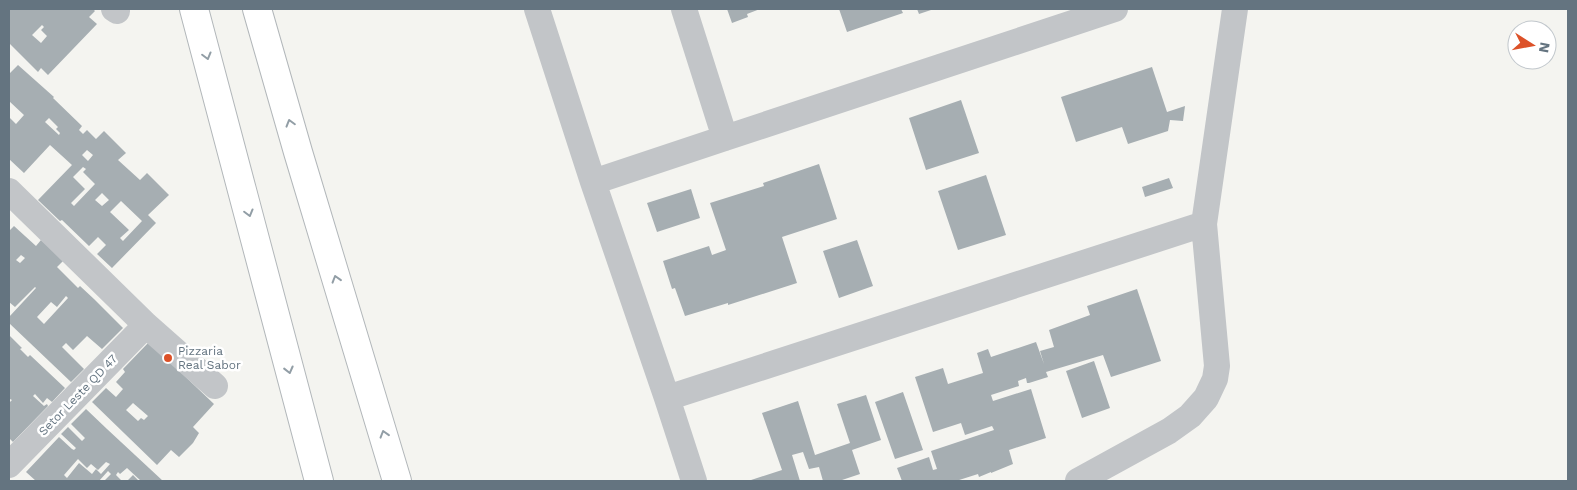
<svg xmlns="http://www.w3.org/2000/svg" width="1577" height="490" font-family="'Work Sans',sans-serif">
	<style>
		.building { fill: #a6aeb2; fill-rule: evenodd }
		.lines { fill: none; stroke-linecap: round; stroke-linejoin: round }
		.major-casing { stroke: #b2b7ba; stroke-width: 30 }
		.minor { stroke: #c2c5c8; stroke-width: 26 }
		.major { stroke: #fff; stroke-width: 28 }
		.oneway { stroke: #929ea6 }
		.poi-dot { fill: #dc5128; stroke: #fff; stroke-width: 2 }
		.labels { text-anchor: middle; stroke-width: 5; stroke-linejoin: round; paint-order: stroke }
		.poi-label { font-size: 12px; fill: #647480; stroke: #fff; text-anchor: start }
		.street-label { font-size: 12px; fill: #647480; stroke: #fff }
	</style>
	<rect width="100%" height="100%" fill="#f4f4f0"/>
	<!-- building -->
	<path class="building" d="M9,9H93L95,11L89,17L97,24L48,75L41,68L38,72L9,43ZM42,25L44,27L41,30L47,36L41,43L32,35Z
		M727,9H760L747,14L748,17L732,23Z
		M839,9H901L903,13L847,32Z
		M917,9H934L919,14Z
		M18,65L54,97L53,98L82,126L79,130L83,134L87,130L96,139L104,131L126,153L118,160L140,180L147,173L169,195L148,215L156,223L112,268L97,254L106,245L98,237L89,246L62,220L60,221L38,200L72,165L50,145L24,173L9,159V117L16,124L24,115L9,101V74ZM49,118L58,127L56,129L60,133L59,135L45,122ZM87,150L93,155L88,161L82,155ZM83,167L86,169L83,172L95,184L74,206L71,203L85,189L73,177ZM102,193L109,200L102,206L95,200ZM121,201L142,221L123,241L120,238L129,230L110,212Z
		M1152,67L1167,112L1185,106L1183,121L1170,120L1168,131L1128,144L1122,127L1076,142L1061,97Z
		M961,100L979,153L926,170L909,118Z
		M819,164L837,219L782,237L797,283L728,305V303L685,316L675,288L672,289L663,261L709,246L712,255L726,250L710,203L764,186L763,183Z
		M986,175L1006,235L958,250L938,191Z
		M1169,178L1173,188L1145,197L1142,187Z
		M691,189L700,218L657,232L647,203Z
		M14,226L36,246L41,240L64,260L57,267L78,288L80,286L94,299L123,328L102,349L87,336L73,350L66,343L62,347L84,369L71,382L9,323V317L36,288L35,287L15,307L9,302V231ZM21,255L25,258L20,263L16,260ZM66,296L68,298L44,324L37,317L51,302L57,307Z
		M857,240L873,286L839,298L823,251Z
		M1137,289L1161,361L1111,377L1103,355L1046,372L1048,377L1029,383H1027L1026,378L1018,381L1019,386L991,395L993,401L1031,389L1046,438L1009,450L1013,464L991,473V472L979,477L978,474L956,481H902L897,468L929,457L933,470L937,469L931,451L994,430L992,426L965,435L961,423L933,432L915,377L943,368L948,384L983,373L977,353L988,349L991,357L1036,342L1044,364L1040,351L1054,347L1049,330L1090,315L1087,306Z
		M9,335L22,348L20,349L28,357L30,355L65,388L52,402L47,398L43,403L35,394L33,396L44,406L47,404L48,406L13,442L9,438V401L10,402L12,400L10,399L9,400Z
		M149,342L214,404L193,427L199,433L193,443L179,457L171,450L157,465L92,402L106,388L116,397L123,389L116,382L125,372L123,369ZM133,403L148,416L144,420L141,418L138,421L126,410Z
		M1094,361L1110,408L1082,418L1066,371Z
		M903,392L923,450L895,459L875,402Z
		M866,395L881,440L852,450L860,474L839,481H823L819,467L809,469L803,452L792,455L800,481H748L782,470L762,413L798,401L815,455L850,443L837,404Z
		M86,409L107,429L163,481H141L127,468L120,474L118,472L116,475L122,481H104L111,474L108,471L99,481H36L26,472L59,437L72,449L74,450L76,448L61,434L68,427L82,441L85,438L71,424ZM78,459L87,468L91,464L98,470L106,462L110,464L101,474L96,469L92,474L79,463L67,478L64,475Z
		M133,475L139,481H127Z"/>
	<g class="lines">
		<!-- major casing -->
		<g class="major-casing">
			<path id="major" d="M194,9L319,481
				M257,9L298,152L397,481"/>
		</g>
		<!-- minor -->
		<path class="minor" d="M114,9L117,11
			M537,9L593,182L667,398L694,481
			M684,9L725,138L1115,9
			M593,182L725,138
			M9,191L146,325L215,386
			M667,398L1204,224
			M9,465L146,325
			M1078,481L1169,431L1190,416L1206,398L1215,379L1217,366L1204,224L1235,9"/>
		<!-- major -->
		<use href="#major" class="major"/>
	</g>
	<!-- one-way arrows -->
	<defs><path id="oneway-chevron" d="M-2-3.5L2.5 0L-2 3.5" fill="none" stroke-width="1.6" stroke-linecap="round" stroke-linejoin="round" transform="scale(1.25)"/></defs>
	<g class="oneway">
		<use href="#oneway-chevron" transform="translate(207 56) rotate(75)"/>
		<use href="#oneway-chevron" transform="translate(290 123) rotate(-106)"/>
		<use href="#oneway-chevron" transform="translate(249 213) rotate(75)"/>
		<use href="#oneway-chevron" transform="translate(336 279) rotate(-107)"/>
		<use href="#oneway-chevron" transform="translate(289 370) rotate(76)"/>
		<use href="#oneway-chevron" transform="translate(384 434) rotate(-107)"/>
	</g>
	<!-- markers -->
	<circle class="poi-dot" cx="168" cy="358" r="5"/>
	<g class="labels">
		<!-- poi labels -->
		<g class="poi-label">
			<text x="178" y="355">Pizzaria<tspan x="178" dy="14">Real Sabor</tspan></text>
		</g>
		<!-- street labels -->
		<g class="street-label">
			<text transform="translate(78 395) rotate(-46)" y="4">Setor Leste QD 47</text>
		</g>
	</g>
	<!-- border -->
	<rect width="1577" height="490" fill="none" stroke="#647480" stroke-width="20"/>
	<!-- north arrow -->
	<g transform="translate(1532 45) rotate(101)"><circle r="24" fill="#ffffff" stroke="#c1c7cc"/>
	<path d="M0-4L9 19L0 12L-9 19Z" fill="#dc5128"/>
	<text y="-8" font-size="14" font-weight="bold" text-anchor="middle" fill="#647480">N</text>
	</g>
</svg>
